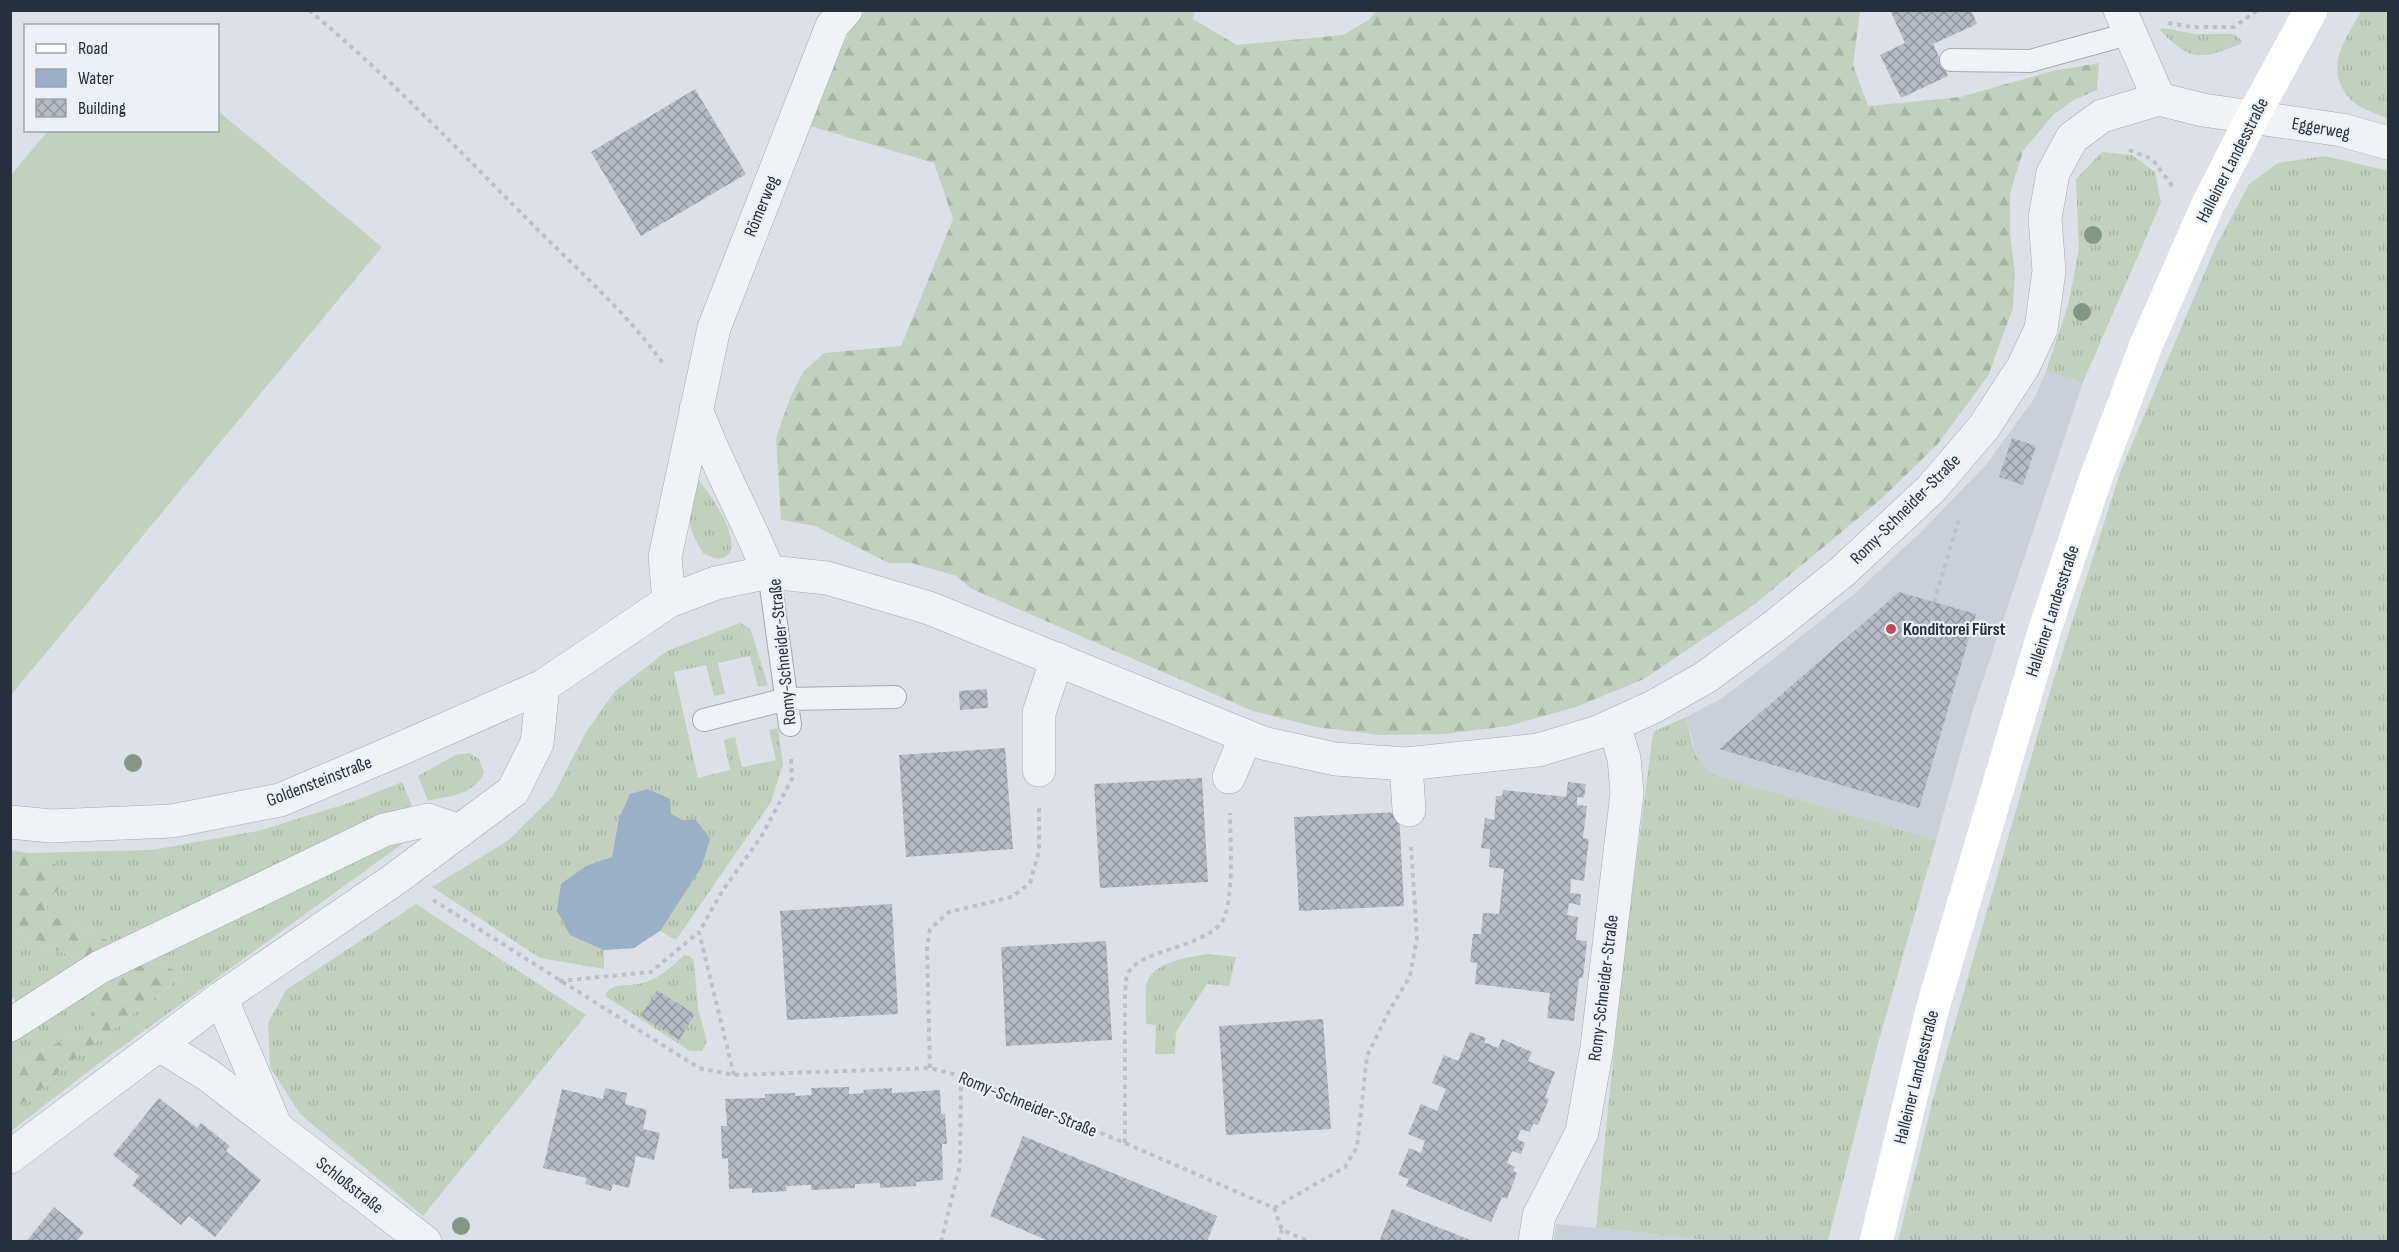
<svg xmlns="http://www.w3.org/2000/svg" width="2399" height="1252" font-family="'Sofia Sans Condensed',sans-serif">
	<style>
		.built { fill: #cbd0d8 }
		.grass { fill: url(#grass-tufts); fill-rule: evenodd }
		.forest { fill: url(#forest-firs) }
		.pitch { fill: #c3d0bf }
		.water { fill: #99b0c6 }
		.building { fill: url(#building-cross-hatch) }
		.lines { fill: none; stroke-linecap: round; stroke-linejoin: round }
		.service-casing { stroke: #a3a8b1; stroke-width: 24 }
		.minor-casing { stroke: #a3a8b1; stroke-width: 34 }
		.path { stroke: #bcbfc5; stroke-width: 4; stroke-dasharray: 4.5 4.5; stroke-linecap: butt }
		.service { stroke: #f0f2f5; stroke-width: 22 }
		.minor { stroke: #f0f2f5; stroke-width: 33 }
		.secondary { stroke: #fff; stroke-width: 33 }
		.tree { fill: #849685 }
		.poi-dot { fill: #c9455b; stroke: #edf0f4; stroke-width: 2 }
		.labels { text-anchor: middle; stroke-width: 4.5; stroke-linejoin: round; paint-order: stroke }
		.street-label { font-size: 18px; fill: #272f3d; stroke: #edf0f4 }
		.poi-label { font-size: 18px; font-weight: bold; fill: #272f3d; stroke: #edf0f4; text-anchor: start }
	</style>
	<defs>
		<pattern id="grass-tufts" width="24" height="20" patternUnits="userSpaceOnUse" patternTransform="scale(1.5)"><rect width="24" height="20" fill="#c3d0bf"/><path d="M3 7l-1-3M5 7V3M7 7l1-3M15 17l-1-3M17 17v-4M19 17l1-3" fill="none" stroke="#a8b3a5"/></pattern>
		<pattern id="forest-firs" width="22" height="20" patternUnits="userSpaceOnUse" patternTransform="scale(1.5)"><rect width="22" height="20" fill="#c3d0bf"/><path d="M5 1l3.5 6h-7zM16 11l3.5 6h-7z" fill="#a8b3a5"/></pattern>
		<pattern id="building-cross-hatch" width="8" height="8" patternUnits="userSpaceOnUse" patternTransform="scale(1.5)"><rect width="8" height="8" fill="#b5bac3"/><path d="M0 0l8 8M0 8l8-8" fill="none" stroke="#9398a0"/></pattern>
	</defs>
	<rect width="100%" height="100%" fill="#dde1e7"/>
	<!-- built -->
	<path class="built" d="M2046,371L2083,382L1972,713L1936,840L1729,781L1705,770L1698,760L1686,717L1722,698L1754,674L1854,594L1919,534L1985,466L2034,399Z
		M1556,1224L1596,1228L1715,1241H1554Z"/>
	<!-- grass -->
	<path class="grass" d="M2361,11H2388V119C2378,114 2359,108 2351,100C2322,69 2345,41 2361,11Z
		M2163,28L2196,34H2234L2242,41L2240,44C2200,60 2190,62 2159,29Z
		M2102,152L2132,155L2155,172L2161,203L2083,382L2046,371L2068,305L2079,249L2076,179Z
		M2325,156L2388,171V1241H1898L1933,1099L2051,688L2121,470L2215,248L2249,184L2278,163Z
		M698,479C708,491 747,545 725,557C717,561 709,556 703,553C683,520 688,513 698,479Z
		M740,623L750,628L768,685L758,687L750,656L718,663L725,694L714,696L706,665L674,672L698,778L730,770L724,740L735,737L742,767L776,760L769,730L778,728L783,764L771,802L676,940L660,931L634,948L604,950V969L540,958L432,887L509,840L553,796L586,732L615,691L667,651Z
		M1686,717C1692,741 1693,764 1717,776L1936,840L1877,1047L1828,1241H1715L1596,1228L1621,981L1653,732Z
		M470,753L479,759L484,773C474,795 449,796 428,801L418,776L455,755Z
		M402,782L412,806L381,818L116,944L50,915L44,902L62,867L28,853L152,850L258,831L352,802Z
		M398,835L409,839L98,1064L11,1131V1102H29C59,1067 99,1040 136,1012C153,998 167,991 182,973L142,958Z
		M416,904L586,1015L423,1216L300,1114L270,1067L268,1023L286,990Z
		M11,923L32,940L84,961L19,1006L11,995Z
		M1206,954L1236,957L1229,986L1207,984L1176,1032L1175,1054H1155L1156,1025L1146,1024C1146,1012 1145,998 1146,986C1150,962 1187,958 1206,954Z
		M684,955L690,956L694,961L698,1009L707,1041L702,1051H690L605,996C609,983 627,986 639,984C657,980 671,968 684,955ZM658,991L695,1014L679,1039Z
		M111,979L82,1031L11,1066V1041Z"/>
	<!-- forest -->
	<path class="forest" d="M866,11H1195L1193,19L1237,45L1343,35L1370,19L1375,11H1860L1853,65L1868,106L1960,97L2053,71L2099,63L2097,90L2074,100L2053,115L2023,151L2010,194V235L2015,271L2013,308L1988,376L1937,445L1880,500L1755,604L1644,679L1576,707L1508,726L1445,734L1380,735L1316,727L1253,711L972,589L956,576L912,563H889L815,526L781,520L776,438L790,398L803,372L824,353L901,346L953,219L934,163L810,126C823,93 841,34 866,11Z
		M10,850L28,853L62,867L61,887L44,902L50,915L116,944L84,961L32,940L11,923Z
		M142,958L182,973C167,990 154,998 136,1012C99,1040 59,1067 29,1102H11V1066L82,1031L111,979Z"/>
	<!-- pitch -->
	<path class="pitch" d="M218,111L382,247L11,695V175L48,131L218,130Z"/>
	<!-- water -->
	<path class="water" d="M648,789L670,799L671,814L683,820H696L710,839L702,866L661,930L634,948L604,950L570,935L557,911L561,884L586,866L612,857L619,819L630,794Z"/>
	<!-- building -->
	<path class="building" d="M1890,10H1971L1977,24L1933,44L1948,76L1901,98L1880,55L1905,43Z
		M695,89L746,174L641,236L591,152Z
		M2012,438L2036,446L2023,485L1999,477Z
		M1899,592L1976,614L1919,808L1719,749Z
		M987,689L988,708L960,710L959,691Z
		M1005,748L1013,849L906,857L899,755Z
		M1202,778L1208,882L1100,888L1094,784Z
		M1568,782L1586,784L1584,798L1577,797V805L1587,806L1583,838L1589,839L1584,881L1571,879L1570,893L1581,894L1580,905L1569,903L1567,915L1578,917L1576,940L1587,941L1583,978H1579L1574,1021L1547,1018L1550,993L1475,984L1477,963L1470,962L1473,934H1481L1483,913L1499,914L1504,869L1489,867L1490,849L1481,848L1485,818L1494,820L1496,796H1502L1503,790L1566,797Z
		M1399,812L1404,906L1299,911L1294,817Z
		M892,904L898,1014L787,1020L780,911Z
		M1106,941L1112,1040L1006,1046L1001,947Z
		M657,990L695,1014L679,1040L641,1016Z
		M1323,1019L1331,1129L1226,1135L1219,1026Z
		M1470,1032L1486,1038L1484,1042L1498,1048L1502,1039L1532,1052L1528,1061L1555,1072L1545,1097L1549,1099L1538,1125L1533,1124L1530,1132L1521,1129L1517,1139L1525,1143L1521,1154L1512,1151L1507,1163L1515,1167L1513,1171L1517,1173L1507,1199L1502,1197L1491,1222L1406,1186L1409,1179L1398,1175L1409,1148L1421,1153L1425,1141L1408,1134L1421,1104L1437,1111L1446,1089L1432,1083L1444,1055L1458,1061Z
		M849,1087V1094L864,1093L863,1090L892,1088V1093L940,1090L941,1114H945L947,1144H942L943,1180L916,1182V1186L880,1188V1183L855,1184V1188L811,1190V1185L786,1186L787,1191L752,1193V1188L729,1189L728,1158L722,1159L721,1126H727L725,1099L765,1098V1094L795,1093V1096L812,1095L811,1088Z
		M605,1088L627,1093L625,1104L647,1110L643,1129L660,1133L654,1160L636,1156L629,1188L613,1184L611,1191L585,1184L587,1178L543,1168L562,1089L603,1099Z
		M159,1098L197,1128L201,1123L230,1146L226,1151L261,1180L215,1237L189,1216L181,1225L132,1185L139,1176L113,1155Z
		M1023,1136L1217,1216L1207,1242H1051L990,1216Z
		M54,1207L84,1232L76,1242H26Z
		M1392,1209L1473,1241V1242H1379Z"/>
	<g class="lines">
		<!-- service casing -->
		<g class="service-casing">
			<path id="service" d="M1951,60L2030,61L2128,34
				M769,572L790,725
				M704,720L787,699L895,697"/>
		</g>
		<!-- minor casing -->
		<g class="minor-casing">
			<path id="minor" d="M2120,10L2159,99
				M696,409C717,465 746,517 769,572
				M669,601L665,557L714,328L832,26L846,10
				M1406,764L1409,810
				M1039,770V713L1057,659
				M1229,777L1246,736
				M10,822L51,826L172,821L280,800L398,750L543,686L669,601L716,583L769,572L827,578L929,608L1263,743L1335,759L1406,764L1538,750L1598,732L1653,707L1706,677L1776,625L1843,571L1931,489L1984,427L2023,367L2041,329L2049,271L2045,218L2053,173L2072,138L2102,116L2159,99L2203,110L2342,130L2388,143
				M221,998L275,1125
				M10,1025L100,967L384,830L428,820L459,831
				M160,1045L208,1075L425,1242
				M10,1157L221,998L395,879L513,791L537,743L543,686
				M1535,1242L1539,1216L1582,1132L1597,1047L1627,793L1624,758L1614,725"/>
		</g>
		<!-- path -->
		<path class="path" d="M309,10C389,77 461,152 534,226C579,271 628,314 665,366
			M2168,23L2192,27H2234L2258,10
			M2129,150L2152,159L2171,184V187
			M1934,602L1960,516
			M433,900L699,1068L734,1075L930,1068L961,1076L1125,1143L1274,1208L1282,1230L1310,1242
			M559,981L651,972L699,932
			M930,1068L927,949L930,929L949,912L1012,897L1030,883L1039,851V808
			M734,1075L699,932L723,890L761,837L792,779L791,759
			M1125,1143V994C1126,988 1125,981 1127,976C1134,950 1201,949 1221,923C1235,904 1230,839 1230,813
			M1274,1208L1345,1167L1357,1147L1367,1056L1388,1013L1410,976L1417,938L1411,847
			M941,1242L960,1165L961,1076
			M1278,1242L1282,1230"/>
		<!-- service -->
		<use href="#service" class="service"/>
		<!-- minor -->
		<use href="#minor" class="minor"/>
		<!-- secondary -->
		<path class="secondary" d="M1876,1242L1932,1010L2044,632L2094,483L2146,345L2208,204L2252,118L2311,10"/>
	</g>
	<!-- trees -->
	<g class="tree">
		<circle cx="2093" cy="235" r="9"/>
		<circle cx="2082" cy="312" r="9"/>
		<circle cx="133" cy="763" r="9"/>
		<circle cx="461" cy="1226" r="9"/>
	</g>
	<!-- markers -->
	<circle class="poi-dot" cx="1891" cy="629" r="6"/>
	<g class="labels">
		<!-- street labels -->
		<g class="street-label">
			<text transform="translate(2321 128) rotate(10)" y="6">Eggerweg</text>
			<text transform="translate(2232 160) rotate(-63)" y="6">Halleiner Landesstraße</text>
			<text transform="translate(761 206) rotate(-68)" y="6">Römerweg</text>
			<text transform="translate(1905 509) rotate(-45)" y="6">Romy-Schneider-Straße</text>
			<text transform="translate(2052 611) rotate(-72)" y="6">Halleiner Landesstraße</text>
			<text transform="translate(782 652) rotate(-96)" y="6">Romy-Schneider-Straße</text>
			<text transform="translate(319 781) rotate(-21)" y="6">Goldensteinstraße</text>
			<text transform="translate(1603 988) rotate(-83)" y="6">Romy-Schneider-Straße</text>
			<text transform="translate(1916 1077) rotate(-76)" y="6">Halleiner Landesstraße</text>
			<text transform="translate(1028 1104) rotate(22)" y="6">Romy-Schneider-Straße</text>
			<text transform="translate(350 1185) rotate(38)" y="6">Schloßstraße</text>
		</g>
		<!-- poi labels -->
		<g class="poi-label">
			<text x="1903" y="635">Konditorei Fürst</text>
		</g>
	</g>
	<!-- border -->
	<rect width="2399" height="1252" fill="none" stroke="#272f3d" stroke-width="24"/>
	<!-- legend -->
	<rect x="24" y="24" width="195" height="108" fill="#edf0f4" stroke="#9ea3ab" stroke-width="1.5"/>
	<rect x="36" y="44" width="30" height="9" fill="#ffffff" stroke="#9ea3ab" stroke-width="1.5"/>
	<text x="78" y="54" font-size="18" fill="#272f3d">Road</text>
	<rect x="36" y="69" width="30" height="18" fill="#99b0c6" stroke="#9ea3ab" stroke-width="1.5"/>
	<text x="78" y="84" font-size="18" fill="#272f3d">Water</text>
	<rect x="36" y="99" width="30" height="18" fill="url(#building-cross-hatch)" stroke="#9ea3ab" stroke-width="1.5"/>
	<text x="78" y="114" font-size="18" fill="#272f3d">Building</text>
</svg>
